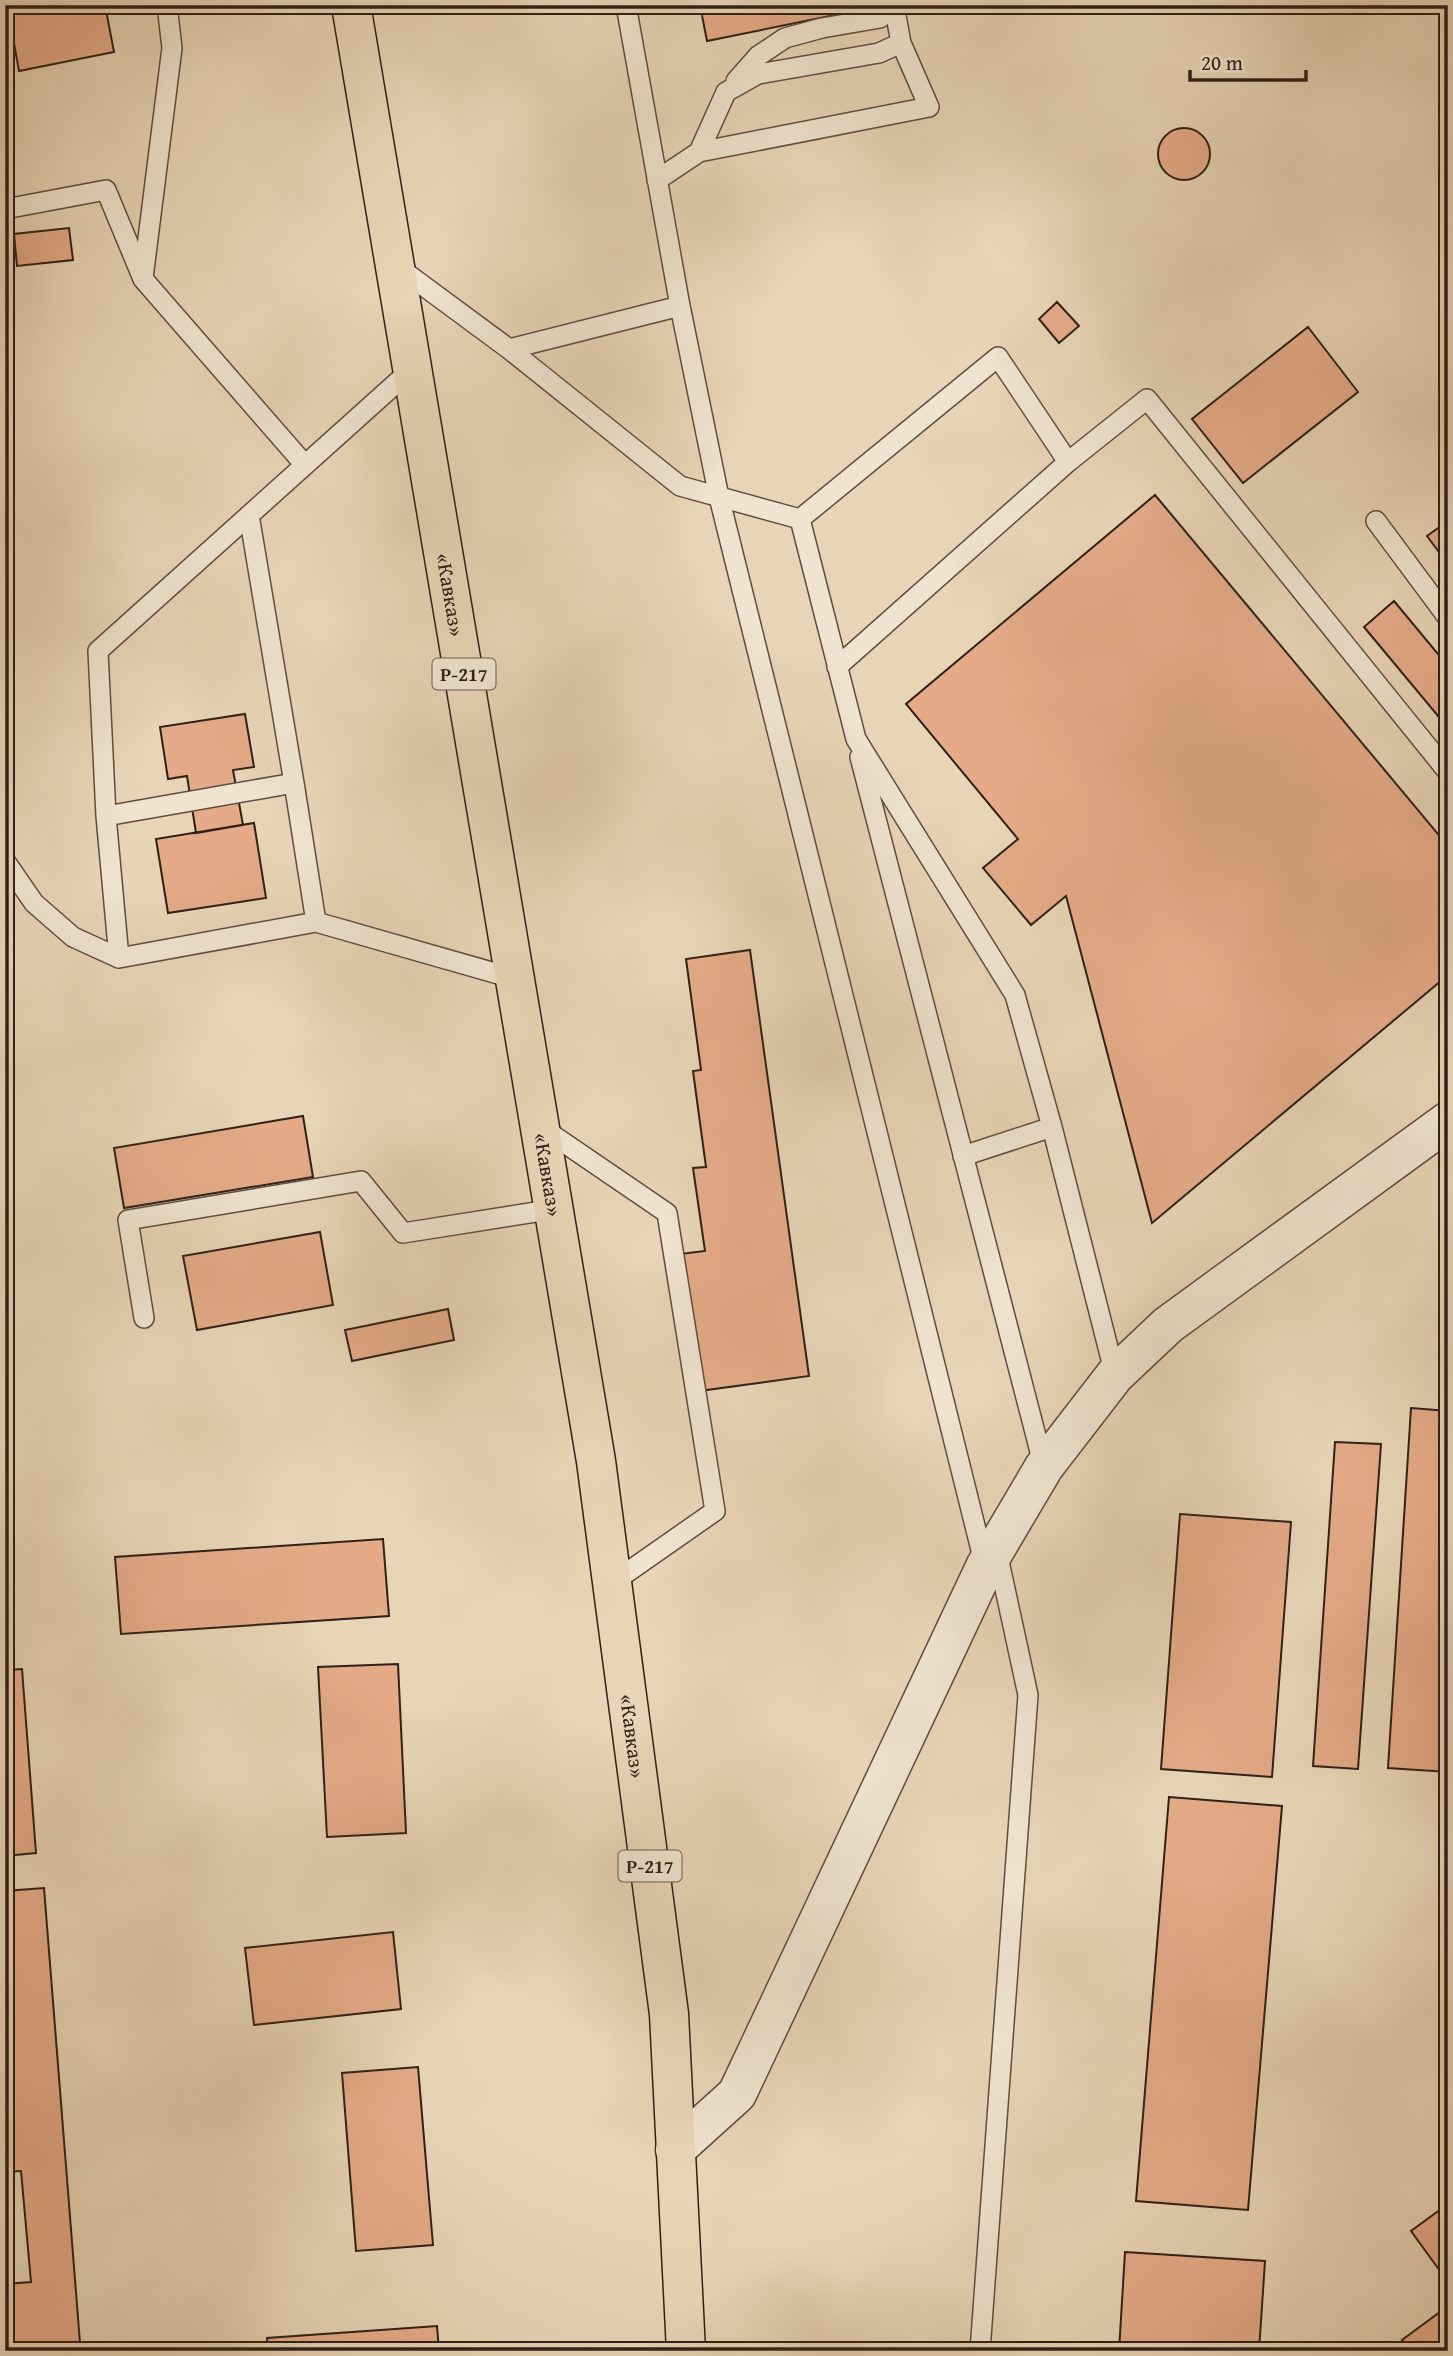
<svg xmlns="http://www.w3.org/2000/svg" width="1453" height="2356" font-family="'Gentium Book Plus',serif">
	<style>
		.building { fill: #e5ab88; stroke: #302019; stroke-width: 2 }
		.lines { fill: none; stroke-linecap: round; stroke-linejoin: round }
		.lane-casing { stroke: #5e4d40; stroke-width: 22 }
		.street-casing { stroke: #5e4d40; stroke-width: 41 }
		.highway-casing { stroke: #302019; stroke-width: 41 }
		.lane { stroke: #f0e4d0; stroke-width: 19 }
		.street { stroke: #f0e4d0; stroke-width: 38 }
		.highway { stroke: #e8d5b7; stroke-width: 38 }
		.labels { text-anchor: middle; stroke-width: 6; stroke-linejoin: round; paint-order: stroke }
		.shield { fill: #f0e4d0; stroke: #6a5b50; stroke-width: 2 }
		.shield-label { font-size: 19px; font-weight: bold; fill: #302019 }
		.street-label { font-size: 21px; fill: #302019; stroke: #f0e4d0 }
	</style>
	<rect width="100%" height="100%" fill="#e8d5b7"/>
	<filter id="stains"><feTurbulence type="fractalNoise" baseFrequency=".00286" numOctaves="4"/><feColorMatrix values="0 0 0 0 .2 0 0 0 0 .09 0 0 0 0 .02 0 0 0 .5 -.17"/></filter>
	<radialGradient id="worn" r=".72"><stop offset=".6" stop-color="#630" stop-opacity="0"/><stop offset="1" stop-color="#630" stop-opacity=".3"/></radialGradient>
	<!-- building -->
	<path class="building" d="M7,5H105L114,52L19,71Z
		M700,5H833L835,15L707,41Z
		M1158 154a26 26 0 1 1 52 0a26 26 0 1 1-52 0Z
		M69,228L73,260L17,266L14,234Z
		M1057,302L1079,326L1059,343L1039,319Z
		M1308,327L1358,392L1243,483L1192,419Z
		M1155,495L1448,846V975L1152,1223L1066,896L1031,925L983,868L1018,839L906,704Z
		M1448,521V564L1427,536Z
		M1394,601L1448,666V728L1364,627Z
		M245,714L254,767L233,770L243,825L196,833L187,776L168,779L160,727Z
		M254,823L266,898L168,913L156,839Z
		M750,950L809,1376L699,1391L680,1254L705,1251L693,1168L706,1167L693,1071L701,1070L686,959Z
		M303,1116L313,1177L124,1208L114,1148Z
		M320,1232L333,1305L197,1330L183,1256Z
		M448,1309L454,1340L352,1361L345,1330Z
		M1411,1408L1448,1411V1772L1388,1768Z
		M1335,1442L1381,1444L1358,1769L1313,1766Z
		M1180,1514L1291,1522L1272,1777L1161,1769Z
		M383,1539L389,1616L121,1634L115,1557Z
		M398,1664L406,1833L327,1837L318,1667Z
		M22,1669L36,1853L5,1856V1670Z
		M1169,1797L1282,1806L1248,2210L1136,2201Z
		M44,1888L80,2343L5,2349V2284L31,2282L21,2171L5,2172V1891Z
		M393,1932L401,2009L254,2025L245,1948Z
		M418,2067L433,2245L356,2251L342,2073Z
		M1448,2204V2282L1411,2231Z
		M1125,2252L1265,2261L1259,2351H1119Z
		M1448,2306V2351H1410L1402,2340Z
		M437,2326L439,2351H268L267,2338Z"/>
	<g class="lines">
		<!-- lane casing -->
		<g class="lane-casing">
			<path id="lane" d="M626,5L680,306L719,497L985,1566
				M736,81L758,56L785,38L822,28L880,18L894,5
				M699,152L726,92L758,74L879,53L901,43
				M657,180L699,152L929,107L901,43L894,5
				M5,209L106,190L143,279L305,465
				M398,267L509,349L680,486L800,519L998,357L1068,462L1147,399L1448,772
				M143,278L172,48L167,5
				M509,349L680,306
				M413,368L98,651L106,816L294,783L316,922L516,979
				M249,515L294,783
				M800,519L856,739L1015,995L1052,1127L1115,1375
				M1376,521L1448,618
				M837,667L1068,462
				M860,757L1044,1467
				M106,816L119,958
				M5,861L34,903L73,937L119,958L316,922
				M541,1127L667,1213L715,1511L612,1583
				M963,1156L1052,1127
				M144,1318L128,1220L361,1181L403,1233L555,1209
				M980,2351L1028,1695L997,1552"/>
		</g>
		<!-- street casing -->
		<g class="street-casing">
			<path id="street" d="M675,2150L737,2094L985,1567L1044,1467L1115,1375L1168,1325L1448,1121"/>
		</g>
		<!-- highway casing -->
		<g class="highway-casing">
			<g id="highway">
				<path id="s1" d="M351,5L596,1461L669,2014L686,2351"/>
			</g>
		</g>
		<!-- lane -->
		<use href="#lane" class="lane"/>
		<!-- street -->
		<use href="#street" class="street"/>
		<!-- highway -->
		<use href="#highway" class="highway"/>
	</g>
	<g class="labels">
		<!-- shield labels -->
		<g class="shield">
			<rect x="432.5" y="658.5" width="63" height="31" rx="5"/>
			<rect x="618.5" y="1850.5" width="63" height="31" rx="5"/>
		</g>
		<g class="shield-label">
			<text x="464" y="681">Р-217</text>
			<text x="650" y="1873">Р-217</text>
		</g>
		<!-- street labels -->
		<g class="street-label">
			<text dy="7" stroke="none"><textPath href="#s1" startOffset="598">«Кавказ»</textPath></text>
			<text dy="7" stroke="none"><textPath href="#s1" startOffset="1186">«Кавказ»</textPath></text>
			<text dy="7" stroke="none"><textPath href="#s1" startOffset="1754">«Кавказ»</textPath></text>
		</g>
	</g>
	<!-- margin -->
	<rect width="1453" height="2356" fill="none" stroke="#e8d5b7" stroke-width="28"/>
	<rect x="7" y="7" width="1439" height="2342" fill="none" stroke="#302019" stroke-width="3.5"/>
	<rect x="14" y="14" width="1425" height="2328" fill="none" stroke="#302019" stroke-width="2"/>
	<!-- scale -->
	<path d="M1190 70v10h116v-10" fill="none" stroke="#302019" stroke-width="3.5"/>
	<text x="1201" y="70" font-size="21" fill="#302019" stroke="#f0e4d0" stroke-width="5" paint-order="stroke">20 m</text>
	<rect width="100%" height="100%" filter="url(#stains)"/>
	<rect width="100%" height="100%" fill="url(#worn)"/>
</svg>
